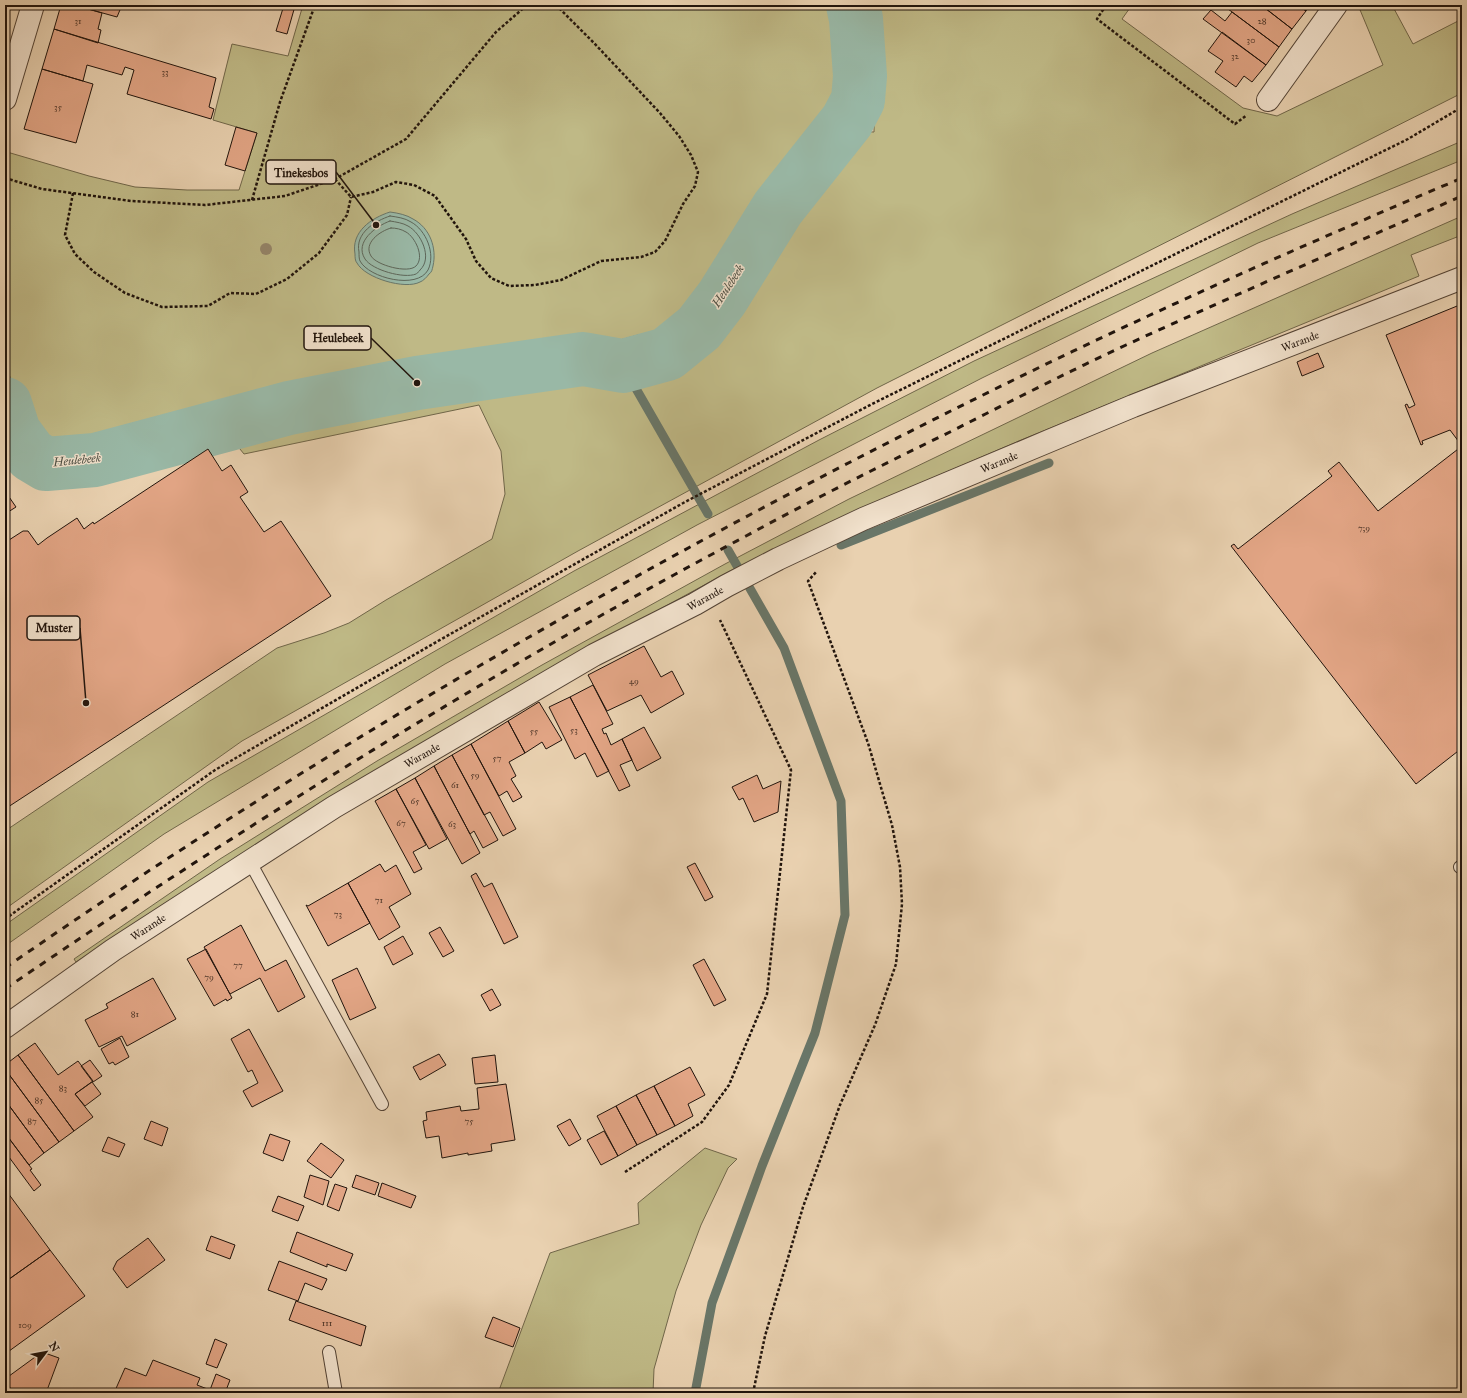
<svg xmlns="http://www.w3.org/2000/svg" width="1467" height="1398" font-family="'IM FELL Great Primer',serif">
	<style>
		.green { fill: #bfb986; stroke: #706649 }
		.water { fill: #99b8a6; stroke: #697668 }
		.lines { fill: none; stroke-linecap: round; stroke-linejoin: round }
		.shore { stroke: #5d6659; stroke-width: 1 }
		.stream { stroke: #697668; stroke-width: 9 }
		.river { stroke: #99b8a6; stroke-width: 54 }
		.building { fill: #e2a585; stroke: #21140c }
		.lane-casing { stroke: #534335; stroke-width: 14 }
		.street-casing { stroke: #534335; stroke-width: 24 }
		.path { stroke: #21140c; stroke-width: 2.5; stroke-dasharray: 3 2; stroke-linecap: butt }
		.lane { stroke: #f1e1cc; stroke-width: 12 }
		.street { stroke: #f1e1cc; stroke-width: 22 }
		.rail { stroke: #21140c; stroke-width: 3; stroke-dasharray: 7 7; stroke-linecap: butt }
		.tree { fill: #95856a }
		.labels { text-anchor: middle; stroke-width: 3; stroke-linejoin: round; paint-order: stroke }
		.number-label { font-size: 9px; fill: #51382a }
		.street-label { font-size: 11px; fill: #21140c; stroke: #f1e1cc }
		.water-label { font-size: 12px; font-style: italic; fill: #4b4d42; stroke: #f1e1cc }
		.leader { fill: none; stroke: #21140c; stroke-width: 1.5 }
		.callout-dot { fill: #21140c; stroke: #f1e1cc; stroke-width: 1.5 }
		.callout { fill: #f1e1cc; stroke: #21140c; stroke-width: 1.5 }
		.callout-label { font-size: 12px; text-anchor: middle; font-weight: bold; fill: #21140c }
	</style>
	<rect width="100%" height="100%" fill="#e9d1b0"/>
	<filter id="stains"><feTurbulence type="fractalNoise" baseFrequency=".005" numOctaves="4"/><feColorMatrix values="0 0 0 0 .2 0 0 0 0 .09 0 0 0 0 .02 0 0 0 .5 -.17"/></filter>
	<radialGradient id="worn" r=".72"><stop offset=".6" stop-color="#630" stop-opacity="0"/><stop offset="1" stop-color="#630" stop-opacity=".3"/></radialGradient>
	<!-- green -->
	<path class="green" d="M303,5H840L849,49L851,80L846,106L827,130L874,132L875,67L863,5H1132L1122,19L1243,108L1277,116L1383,65L1358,5H1392L1413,44L1462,19V93L877,388L578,551L242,741L5,909V831L277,648L324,633L349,623L386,600L492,539L505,494L501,451L479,405L244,454L231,438L471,387L584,367L629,368L638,335L613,342L519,352L333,388L162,433L100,447L69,452L47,448L31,437L5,363V158L7,152L89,176L135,187L187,190H239L257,133L213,120L232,44L288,56Z
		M1462,141V160L1258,243L982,378L697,525L445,664L164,834L5,946V925L208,782L574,571L819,440L974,361L1292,214Z
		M1462,216V235L1411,255L1419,276L1019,441L867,506L730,571L552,668L386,766L76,962L74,959L220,859L377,761L542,665L725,564L849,499L1152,353Z
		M705,1148L737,1159L728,1168L701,1225L676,1291L654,1369L653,1393H498L550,1253L639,1224L638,1203Z"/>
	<!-- water -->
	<path class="water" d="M390,212C398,213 407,215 413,219C430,228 437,248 433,266C432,270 432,272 429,274C427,277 423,281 420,282C405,290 365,278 357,263C355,261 355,257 355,254C351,232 371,218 390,212Z"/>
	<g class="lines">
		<!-- shore -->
		<path class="shore" d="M390,216C397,217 405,218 411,222C426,230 436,254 428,270C417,290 369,278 360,261C359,259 359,255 359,252C355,233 375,221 390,216Z
			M390,221C396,222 403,223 408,226C421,233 433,258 420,270C420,271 416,274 416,274C404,279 372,270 365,259C354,242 376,226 390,221Z
			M391,228C396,228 401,229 406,232C415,237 425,257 416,266C408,274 376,265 371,256C363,243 380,231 391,228Z"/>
		<!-- stream -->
		<path class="stream" d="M623,366L708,514
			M841,545L1049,463
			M695,1393L712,1303L762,1166L815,1033L845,915L841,801L784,648L728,550"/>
		<!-- river -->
		<path class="river" d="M5,404L14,432L31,455L46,464L95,460L289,408L417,383L583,359L623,366L667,354L699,328L722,298L778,208L847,121L858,100L860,76L856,19L853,5"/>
	</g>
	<!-- building -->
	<path class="building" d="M61,5H74L102,13L98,29L101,30L98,43L54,29Z
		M74,5H122L117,17Z
		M284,5L295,6L287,34L276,31Z
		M1225,5H1261L1292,29L1279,47L1224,6Z
		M1261,5H1298L1306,11L1292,29Z
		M1298,5H1310L1306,11Z
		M1211,10L1225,21L1232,12L1279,47L1266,65L1203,19Z
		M54,29L216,78L209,107L214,109L211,119L127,94L134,70L125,67L122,75L87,65L83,81L42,69Z
		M1222,32L1266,65L1252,82L1244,76L1236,87L1215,72L1223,61L1208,51Z
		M42,69L93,84L76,143L24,129Z
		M236,127L257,133L245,171L225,165Z
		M1462,304V748L1416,784L1231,546L1234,544L1238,549L1332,476L1328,471L1339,462L1378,511L1462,446L1450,430L1422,441L1423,444L1421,445L1405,405L1407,404L1409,408L1415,405L1386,335Z
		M1318,353L1324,367L1302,376L1297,362Z
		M208,449L222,471L231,465L248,492L240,497L264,532L281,521L331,596L5,809V534L9,540L23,531H28L38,545L47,538L77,518L84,529L93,522L94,524Z
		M5,491L16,507L5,514Z
		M644,646L661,677L672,671L684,694L651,713L641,695L607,711L588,675Z
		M593,685L613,724L602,729L604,734L606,733L611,745L622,739L632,760L620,765L630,786L619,791L570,697Z
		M570,697L609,771L597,777L585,753L575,759L549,707Z
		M539,702L562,740L546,749L542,742L525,753L508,721Z
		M508,721L525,753L509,762L516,776L511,779L522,797L513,802L507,791L499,796L471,744Z
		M644,727L661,758L637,771L622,739Z
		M471,744L516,829L503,836L490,812L484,815L452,755Z
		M452,755L498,840L483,848L474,831L470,834L434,766Z
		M434,766L480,853L462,864L415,778Z
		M757,775L763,789L781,781L778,812L754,822L743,798L739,800L732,787Z
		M415,778L447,839L429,849L396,789Z
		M396,789L426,845L413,852L422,869L414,873L375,801Z
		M695,863L713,897L705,901L687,867Z
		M380,864L385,872L396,865L411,894L389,907L400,927L379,940L348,883Z
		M476,873L484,887L492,883L518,937L504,944L471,876Z
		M348,883L370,923L328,946L306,905L308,906Z
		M241,925L265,971L286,960L305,997L278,1012L260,978L230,994L204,947Z
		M440,927L454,951L443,957L429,933Z
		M403,936L413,954L393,965L384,947Z
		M206,949L232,998L227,1001L226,999L214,1006L187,959Z
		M704,959L726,1000L714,1006L693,965Z
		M357,968L376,1008L350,1020L332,980Z
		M153,978L176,1019L127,1046L122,1036L99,1047L85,1020L108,1008L106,1004Z
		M492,989L501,1005L490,1011L481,995Z
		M249,1029L283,1091L252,1107L243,1091L258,1083L252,1070L248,1072L231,1039Z
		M120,1038L129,1057L115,1065L113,1062L109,1064L101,1049Z
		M35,1043L58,1075L78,1061L93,1081L75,1094L93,1117L74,1131L18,1055Z
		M439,1054L446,1065L420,1080L413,1067Z
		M18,1055L74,1131L59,1142L5,1069V1065Z
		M495,1055L498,1082L475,1084L472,1058Z
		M90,1060L102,1076L93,1082L81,1066Z
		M690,1067L705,1095L688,1104L693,1116L675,1126L654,1086Z
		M5,1069L59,1142L44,1153L5,1100Z
		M92,1082L101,1094L85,1106L75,1094Z
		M506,1084L515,1140L491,1144L492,1151L468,1155V1153L442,1158L439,1136L426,1138L423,1121L427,1120L426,1112L460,1106L461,1111L479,1109L477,1088Z
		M654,1086L675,1126L657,1135L636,1095Z
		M636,1095L657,1135L637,1145L616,1106Z
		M5,1100L44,1153L29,1165L5,1133Z
		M616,1106L637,1145L618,1156L597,1116Z
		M570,1119L581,1139L569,1146L557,1126Z
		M151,1121L168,1128L162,1146L144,1139Z
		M604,1131L618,1156L601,1165L587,1140Z
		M5,1133L32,1169L30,1170L41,1185L34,1191L6,1153L5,1154Z
		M270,1134L290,1141L283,1161L263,1153Z
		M108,1137L125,1144L119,1157L102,1151Z
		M321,1143L344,1160L331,1178L307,1161Z
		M310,1175L329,1181L323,1205L304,1197Z
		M356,1175L379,1183L375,1195L352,1187Z
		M382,1183L416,1196L411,1208L378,1196Z
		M335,1184L347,1188L339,1211L327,1206Z
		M5,1189L50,1250L5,1282Z
		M278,1196L304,1206L298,1221L272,1211Z
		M297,1232L353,1254L346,1271L327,1264V1267L290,1252Z
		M211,1236L235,1245L230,1259L206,1250Z
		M148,1238L165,1260L127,1288L113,1269L117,1261Z
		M50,1250L85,1296L5,1354V1282Z
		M279,1261L327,1279L322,1290L305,1283L298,1301L268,1290Z
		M296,1301L366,1326L361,1346L289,1320Z
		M493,1317L520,1328L513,1347L485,1337Z
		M215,1339L227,1344L217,1368L206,1364Z
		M42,1352L59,1358L46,1393H8L10,1387L5,1385V1379Z
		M153,1360L200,1378L197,1385L210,1390L216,1374L230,1380L225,1393H114L125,1368L146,1376Z"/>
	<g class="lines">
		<!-- lane casing -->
		<g class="lane-casing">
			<path id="lane" d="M250,862L382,1104
				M1460,867L1462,866
				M329,1352L336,1393"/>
		</g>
		<!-- street casing -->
		<g class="street-casing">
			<path id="street" d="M5,99L33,5
				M1268,100L1336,5
				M5,1027L113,950L334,807L594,655L695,604L726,586L778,559L863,519L1049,441L1133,406L1462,278"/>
		</g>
		<!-- path -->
		<path class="path" d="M1106,5L1097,19L1235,124L1247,115
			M5,178L42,189L131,201L205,205L285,196L335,179L406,139L496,32L527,5
			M335,179L351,197L373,192L396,182L414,185L435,196L466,239L476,261L491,278L509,286L535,285L561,280L601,261L641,257L655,252L665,241L683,204L695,186L698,172L691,155L679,136L660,113L594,43L556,5
			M73,193L65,235L75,254L94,272L125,293L162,307L208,306L230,293L256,294L287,279L319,253L347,215L351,197
			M252,200L280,102L315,5
			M5,919L215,770L438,641L685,502L872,404L1408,139L1462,107
			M625,1172L702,1122L729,1085L767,994L791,770L720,620
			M753,1393L765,1336L803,1207L840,1105L875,1025L896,964L902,904L900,867L892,825L868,743L808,581L817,571"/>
		<!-- lane -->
		<use href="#lane" class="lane"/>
		<!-- street -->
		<use href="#street" class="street"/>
		<!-- rail -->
		<path class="rail" d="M5,968C315,753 645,562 983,395C1140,317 1301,246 1462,178
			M5,989C244,826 490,672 746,536C814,499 884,464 954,430C1011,401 1068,372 1126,345C1237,294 1350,245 1462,196"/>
	</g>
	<!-- trees -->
	<circle class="tree" cx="266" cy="249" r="6"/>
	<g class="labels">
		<!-- number labels -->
		<g class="number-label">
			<text x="78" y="24">31</text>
			<text x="1262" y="24">28</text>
			<text x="1251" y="43">30</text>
			<text x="1235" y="59">32</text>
			<text x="165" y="75">33</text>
			<text x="58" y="110">35</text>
			<text x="1364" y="531">7;9</text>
			<text x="634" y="684">49</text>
			<text x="574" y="733">53</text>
			<text x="534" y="734">55</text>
			<text x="497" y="761">57</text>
			<text x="475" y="778">59</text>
			<text x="455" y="788">61</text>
			<text x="415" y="804">65</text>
			<text x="401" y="826">67</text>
			<text x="452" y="827">63</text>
			<text x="379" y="903">71</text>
			<text x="338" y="917">73</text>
			<text x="238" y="968">77</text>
			<text x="209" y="980">79</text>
			<text x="135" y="1017">81</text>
			<text x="63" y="1091">83</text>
			<text x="39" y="1103">85</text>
			<text x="32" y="1124">87</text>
			<text x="469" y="1124">75</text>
			<text x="327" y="1326">111</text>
			<text x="25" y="1328">109</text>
		</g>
		<!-- street labels -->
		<g class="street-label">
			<text transform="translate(1300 341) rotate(-21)" y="4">Warande</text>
			<text transform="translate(999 462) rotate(-23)" y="4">Warande</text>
			<text transform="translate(705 598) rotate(-29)" y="4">Warande</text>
			<text transform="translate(422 755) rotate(-30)" y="4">Warande</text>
			<text transform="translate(148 927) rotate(-33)" y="4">Warande</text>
		</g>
		<!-- water labels -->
		<g class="water-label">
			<text transform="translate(728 286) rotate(-57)" y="4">Heulebeek</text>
			<text transform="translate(77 460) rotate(-6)" y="4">Heulebeek</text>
		</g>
	</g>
	<!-- callouts -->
	<path class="leader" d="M376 225L336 172M417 383L371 338M86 703L80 628"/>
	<g class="callout-dot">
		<circle cx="376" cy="225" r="4"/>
		<circle cx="417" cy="383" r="4"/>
		<circle cx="86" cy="703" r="4"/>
	</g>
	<g class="callout">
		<rect x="266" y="160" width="70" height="24" rx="4"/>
		<rect x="304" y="326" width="67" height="24" rx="4"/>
		<rect x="27" y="616" width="53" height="24" rx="4"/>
	</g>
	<g class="callout-label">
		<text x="301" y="177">Tinekesbos</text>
		<text x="338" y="342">Heulebeek</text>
		<text x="54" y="632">Muster</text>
	</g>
	<!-- margin -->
	<rect width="1467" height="1398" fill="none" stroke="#e9d1b0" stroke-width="20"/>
	<rect x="6" y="6" width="1455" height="1386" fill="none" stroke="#21140c" stroke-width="2"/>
	<rect x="10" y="10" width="1447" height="1378" fill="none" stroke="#21140c"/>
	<!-- north arrow -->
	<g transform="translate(46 1352) rotate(58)" stroke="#f1e1cc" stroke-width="3" paint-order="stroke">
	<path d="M0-3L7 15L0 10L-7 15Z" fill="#21140c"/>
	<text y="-6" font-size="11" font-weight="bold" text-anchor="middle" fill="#21140c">N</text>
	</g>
	<rect width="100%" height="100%" filter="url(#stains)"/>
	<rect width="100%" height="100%" fill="url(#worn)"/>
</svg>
